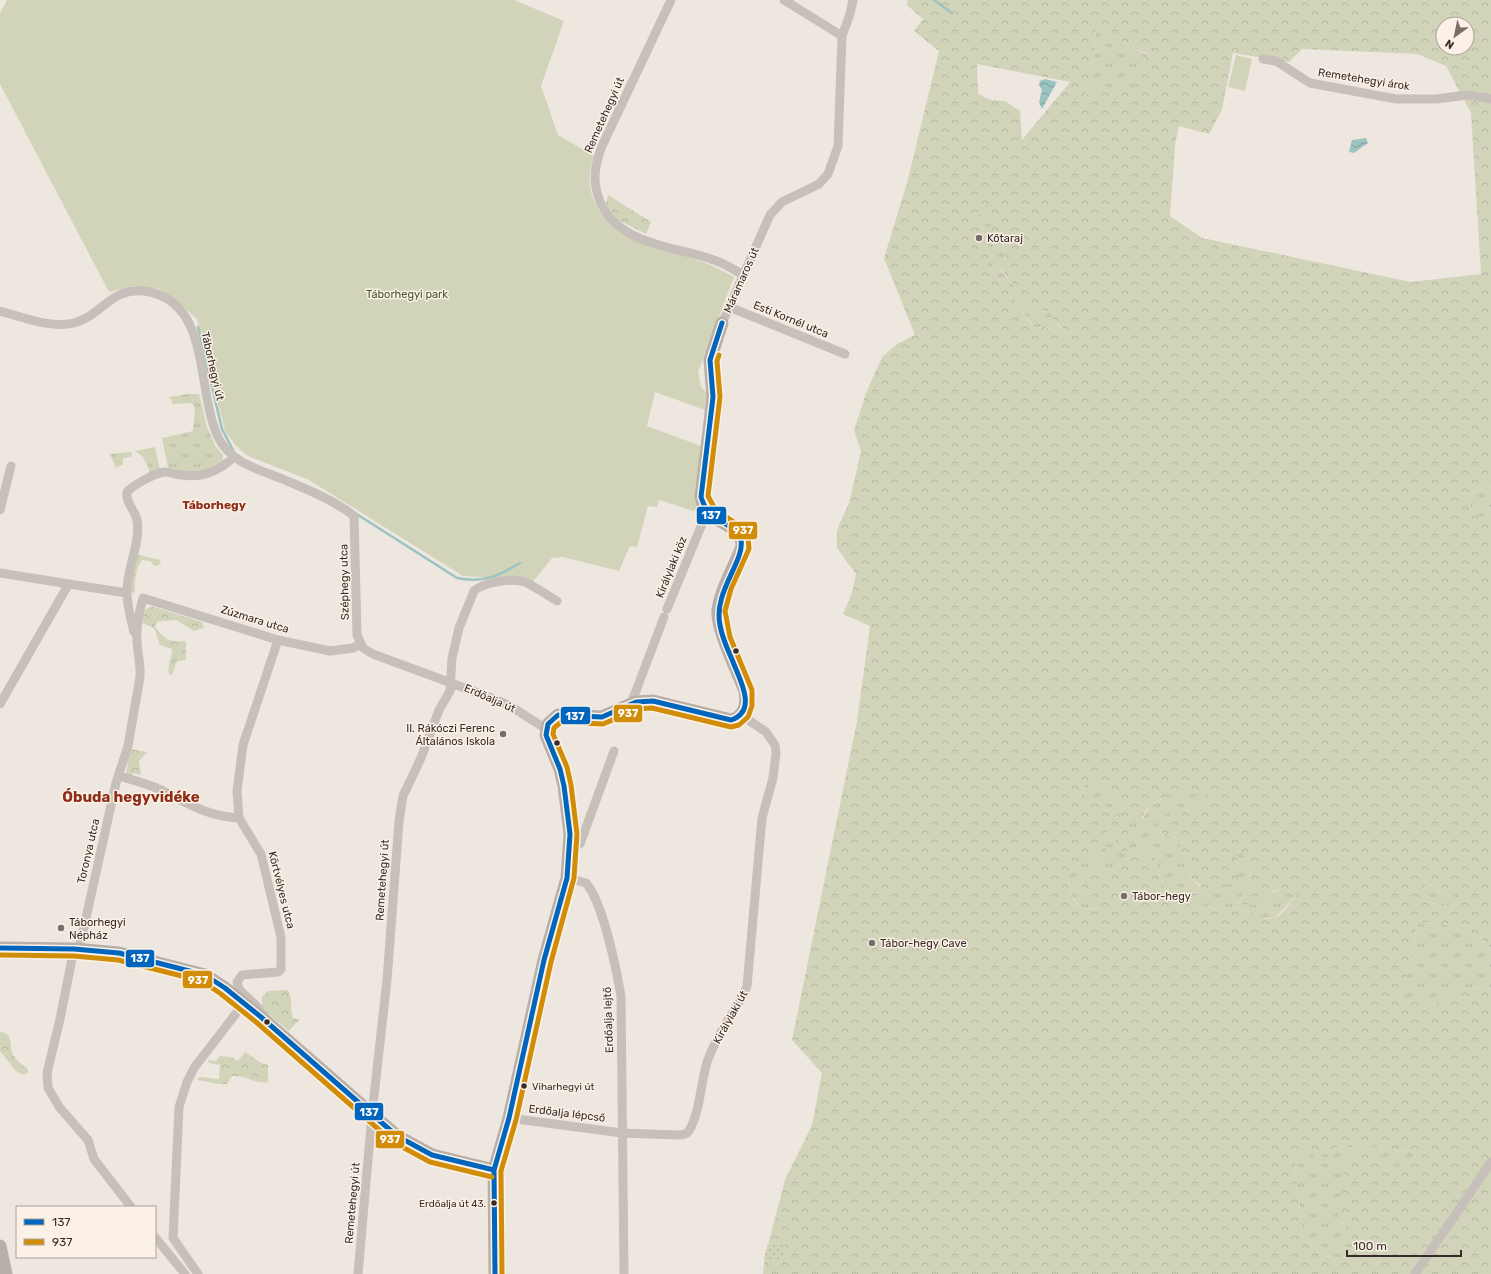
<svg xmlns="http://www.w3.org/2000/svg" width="1491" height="1274" font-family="Rubik,sans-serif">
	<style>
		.grass { fill: url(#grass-tufts) }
		.forest { fill: url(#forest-crowns); fill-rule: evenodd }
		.park { fill: #d1d4b9 }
		.garden { fill: url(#garden-dots) }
		.water { fill: url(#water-waves) }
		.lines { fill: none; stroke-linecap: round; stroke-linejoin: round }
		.stream { stroke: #9bc3c0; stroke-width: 2.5 }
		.street { stroke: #c7bfb9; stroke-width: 9 }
		.secondary { stroke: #b8afa9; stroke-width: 13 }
		.bus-1-casing { stroke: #fbf1e7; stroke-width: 8 }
		.bus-2-casing { stroke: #fbf1e7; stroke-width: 8 }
		.bus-1 { stroke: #0065bd; stroke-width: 5 }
		.bus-2 { stroke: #d18d08; stroke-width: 5 }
		.poi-dot { fill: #786d68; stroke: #fbf1e7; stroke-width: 1.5 }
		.bus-dot { fill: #392b27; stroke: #fbf1e7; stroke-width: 1.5 }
		.labels { text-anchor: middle; stroke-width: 3; stroke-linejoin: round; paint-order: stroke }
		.bus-label { font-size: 10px; fill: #392b27; stroke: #fbf1e7; text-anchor: start }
		.street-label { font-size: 11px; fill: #392b27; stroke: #fbf1e7 }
		.poi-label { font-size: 11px; fill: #392b27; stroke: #fbf1e7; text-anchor: start }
		.park-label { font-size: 11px; fill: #4b5928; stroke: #fbf1e7 }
		.neighbourhood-label { font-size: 12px; font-weight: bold; fill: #8f2d18; stroke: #fbf1e7 }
		.district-label { font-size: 15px; font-weight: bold; fill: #8f2d18; stroke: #fbf1e7 }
		.line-badge { stroke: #fbf1e7; stroke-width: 1.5 }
		.badge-label { font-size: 11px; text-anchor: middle; font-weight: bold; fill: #fff }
	</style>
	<defs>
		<pattern id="grass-tufts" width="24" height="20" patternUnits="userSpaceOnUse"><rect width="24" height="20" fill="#d1d4b9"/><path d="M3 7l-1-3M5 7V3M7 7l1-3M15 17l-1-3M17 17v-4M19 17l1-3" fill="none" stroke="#b4b69f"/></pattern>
		<pattern id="forest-crowns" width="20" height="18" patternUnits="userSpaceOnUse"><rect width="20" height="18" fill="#d1d4b9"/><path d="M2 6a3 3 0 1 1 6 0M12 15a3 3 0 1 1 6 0" fill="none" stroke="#b4b69f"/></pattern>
		<pattern id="garden-dots" width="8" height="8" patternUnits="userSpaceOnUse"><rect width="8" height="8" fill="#d1d4b9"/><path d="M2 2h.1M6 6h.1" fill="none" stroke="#b4b69f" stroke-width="1.8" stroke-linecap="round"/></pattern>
		<pattern id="water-waves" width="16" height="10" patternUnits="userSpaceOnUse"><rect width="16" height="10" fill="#9bc3c0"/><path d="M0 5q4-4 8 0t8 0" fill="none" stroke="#7f9f9c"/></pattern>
	</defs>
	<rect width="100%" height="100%" fill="#eee7e0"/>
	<!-- grass -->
	<path class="grass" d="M1096,27L1147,55L1134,91L1085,94L1092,69Z
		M978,206H987L992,212L989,222C1001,236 1004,241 1006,260L999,268L1025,299L1029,308L1051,312L1058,326L1067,333L1062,336L1047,327L1035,328L1011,297L1003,284L987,265L985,258H991L979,218Z
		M187,394H199L207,427L216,447L223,455V460C207,476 189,475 168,468L162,438L193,431L195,407L192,403L173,404L169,397Z
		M155,447L160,470L149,474V469L143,457L135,451Z
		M131,452L132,456L123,459V464L116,468L110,454Z
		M1487,486L1491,488V515L1478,517L1472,513L1469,499L1473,491Z
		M139,555L160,560L161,564L155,566L150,561L142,560C136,567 134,583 135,593L130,592L136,556Z
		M1085,784L1099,785L1110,791L1119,797L1126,806L1143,818L1150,805L1171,794H1208L1196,809L1186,811L1167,835L1178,838L1189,861L1194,862L1189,876L1199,886L1238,869L1237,850C1249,855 1250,872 1251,884L1244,890L1239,903L1282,889L1297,895L1274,919L1260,918L1251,912L1230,907L1217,910L1202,905L1187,893L1181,900L1166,893L1162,884L1154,854L1142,851L1128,859L1112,871L1093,869L1080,883L1101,908C1097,909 1092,910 1088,910C1075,908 1066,886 1069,875C1071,868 1076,865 1081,860H1088L1106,854V830L1113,833L1119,850L1126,827L1111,809L1081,793Z
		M1423,879L1438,891L1453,887C1464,897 1458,896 1456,907L1425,902L1422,892L1426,886Z
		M1418,922C1446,921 1466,931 1491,944V989L1484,985L1459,992L1433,1005L1400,999L1411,957Z
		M1358,1143L1391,1150L1411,1151L1416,1156L1414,1161L1390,1169L1376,1160L1380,1153L1338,1214L1354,1241L1352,1254L1341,1258L1322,1256L1302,1233L1295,1164L1305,1151L1318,1158L1334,1148Z"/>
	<!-- forest -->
	<path class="forest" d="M907,0H1491V488L1487,486L1473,491L1469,499L1472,513L1478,517L1491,515V944C1466,931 1446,921 1418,922L1411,957L1400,999L1433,1005L1459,992L1485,985L1491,989V1274H763L765,1256L785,1180L812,1125L822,1073L792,1040L857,721L870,626L843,614L852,593L856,574L837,548V530L849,503L861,451L854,430L866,393L882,357L897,344L915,335L884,258L907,183L939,51L914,31L923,19L908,6ZM1443,24H1467V48H1443ZM1096,28L1147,54L1134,90L1085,94L1092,69ZM1302,49L1418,54L1446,66L1471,113L1481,274L1411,282L1202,238L1170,216L1175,145L1179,126L1209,134L1222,110L1233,53L1289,62ZM977,64L1070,82L1022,140L1020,111L1005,101L991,100L978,94ZM978,206H987L992,212L989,222L991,230C1005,239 1004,244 1006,260L999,267L1025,299L1029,308L1051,312L1052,319L1067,333L1062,336L1046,327L1035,328C1021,314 1014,297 1002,283C995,274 988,269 985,258H991L979,218ZM1085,784C1103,785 1115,792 1126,806L1120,815L1125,822C1145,825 1141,813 1151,805C1167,791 1188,795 1208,794L1196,809L1170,814L1156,824L1160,832L1178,838L1184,861L1194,862L1189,875C1206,895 1217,892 1238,879L1237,850C1249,856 1250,873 1251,884L1244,890L1239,903C1256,907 1263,906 1273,891L1282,889L1297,895L1281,914L1273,919L1260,918L1251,912L1230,907L1217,910L1202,905L1195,892L1187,893L1181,900L1166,893L1162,884L1154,854L1142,851L1128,859L1112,871L1093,869L1083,872L1080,883L1100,908C1098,909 1092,910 1088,910C1073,908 1063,881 1072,869C1074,866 1078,863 1081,860H1088L1106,854V831L1113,833L1119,850L1124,853L1133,841L1126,827L1111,809L1081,793ZM1423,879L1438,891L1453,887C1464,897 1458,896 1456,907L1425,902L1422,892L1426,886ZM1358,1143L1391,1150L1411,1151L1416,1156L1414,1161L1404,1158L1402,1165L1390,1169L1376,1160L1381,1153L1360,1149L1345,1163L1338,1214L1354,1241L1352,1254L1341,1258L1322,1256L1302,1233L1295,1164L1305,1151L1318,1158L1332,1156L1334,1148Z
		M608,195L651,222L646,234L618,220L606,204Z
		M151,606L202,622L204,628L194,631L176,620L157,622L155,626C163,639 170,643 186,641V660L177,661L172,675L169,674C167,665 172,658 172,649L160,645L154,628L140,622L145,610Z
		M130,749L147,752L139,761L141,775L133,773L132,777L126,775Z
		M288,990C294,1001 289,1007 293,1018L300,1019L289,1031L262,1009V997L268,991Z
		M0,1032C15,1033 8,1047 14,1056C17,1061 24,1066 28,1069V1073L24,1075L16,1071L0,1051Z
		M245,1052L261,1063L268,1065V1082C254,1084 246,1075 232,1076L227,1084C216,1085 208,1081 197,1080L199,1077L219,1079L220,1065L209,1063L208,1060L216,1061L220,1056L231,1057L238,1061Z"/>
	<!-- park -->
	<path class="park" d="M7,0H514L564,21L541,86L558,135L594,156C582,189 596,217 625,234L711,265L734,277L698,372L701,387L707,393L705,410L655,392L647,426L701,446L697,512L659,500L657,507L648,506L637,547L630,546L619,571L563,557L552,558L532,583L514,579L463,576L309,480L248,456L236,446L225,431L197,319L170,295L159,289L133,286L109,292L0,84V13Z
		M1236,55L1252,59L1245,91L1228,87Z"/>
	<!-- garden -->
	<path class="garden" d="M768,1244L785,1245L781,1261L764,1259Z"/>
	<!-- water -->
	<path class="water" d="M1045,79L1057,82L1042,109L1039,102L1042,90L1039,85L1040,81Z
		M1366,138L1368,143L1354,153L1349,152L1352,140Z"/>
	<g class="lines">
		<!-- stream -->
		<path class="stream" d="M934,0L952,13
			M198,327L222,429L233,450
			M355,513L457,578C483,583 497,577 520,563"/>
		<!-- street -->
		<path class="street" d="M671,0L602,146C595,165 592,180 599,199C618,248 678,245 719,262C727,265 735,270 743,275
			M784,0L842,36
			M1263,59L1276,61L1310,83L1396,99H1436L1467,95L1491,99
			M729,307L845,354
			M0,311C23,317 51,329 74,323C104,315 111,284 150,292C212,305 196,395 219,439C233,465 262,470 287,481C307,489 338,503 354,516L357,635L363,648L373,654L497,700L512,707L546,729
			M722,323L770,215L782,202L819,184L828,174L838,146L842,36L850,14L853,0
			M0,510L11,466
			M0,573L126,593
			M667,609L707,512
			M134,632C131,620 127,606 127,593C126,569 141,544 137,520C135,510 125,502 127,492C133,485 157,472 165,472C170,472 176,475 181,475C202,478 218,472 234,457
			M0,704L68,585
			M631,704L664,617
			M119,776C133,780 148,784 161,790C187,803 209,817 239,818
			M570,848L580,844L614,751
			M567,878L586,883C603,903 616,968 621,996L624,1274
			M74,949L60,1019L47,1073L48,1088L60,1108L88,1140L94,1159L131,1207
			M79,949L116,783L128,746L140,677C141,664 137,652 137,639C136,625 139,612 143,598L278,640L330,651L353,648L360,644
			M261,1013C256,1000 238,995 237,982L242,975L278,972L281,969V937L261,854L239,818L237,791L243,745L278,640
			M509,1118L622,1133L678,1135C682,1135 686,1135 689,1131C700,1112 701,1082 707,1062C716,1037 731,1016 744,994L747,986L762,818L773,778L776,753L775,745L766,732L741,715
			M155,1237L185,1274
			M198,1274L173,1238L179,1107L187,1082L194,1068L244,1003
			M358,1274L372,1114L387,980L399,821L403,796L421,758L439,710L450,691L452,658L459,628L474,591C484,582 514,577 527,583C537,588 547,595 557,601
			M1415,1274L1491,1162"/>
		<!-- secondary -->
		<path class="secondary" d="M0,948L74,949L119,953L205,975L225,988L261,1017L397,1136L432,1155L494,1170
			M0,1246L6,1274
			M495,1274L494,1170L509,1118L544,960L567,878L570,834L564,786L560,769L546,735L548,724L558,715L602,717L636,702L653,701L731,720C746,717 747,703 745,691C738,672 716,629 718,610C721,589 734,567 742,547C743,520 706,527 701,497L713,397L710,360L722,323"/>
		<!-- bus-1 casing -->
		<g class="bus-1-casing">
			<path id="bus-1" d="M0,948L74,949L119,953L205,975L225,988L261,1017L397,1136L432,1155L494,1170
				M495,1274L494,1170L509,1118L544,960L567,878L570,834L564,786L560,769L546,735L548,724L558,715L602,717L636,702L653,701L731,720C758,711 740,680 733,662C728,650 722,638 720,625C713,592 745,561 741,540C738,526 718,523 709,513C705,508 703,503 701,497L713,397L710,360L722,323"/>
		</g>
		<!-- bus-2 casing -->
		<g class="bus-2-casing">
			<path id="bus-2" d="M0,955L74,956L118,960L202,981L221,994L256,1022L393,1142L430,1162L492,1177
				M502,1274L501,1171L516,1120L551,962L574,878L577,834L571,785L567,767L553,734L554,728L561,722L603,724L638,709L652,708L731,727L739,725L748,717L752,706V690L730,637L725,611L731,589L749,549L748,537L741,527L715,509L708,496L720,397L717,361L719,355"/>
		</g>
		<!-- bus-1 -->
		<use href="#bus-1" class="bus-1"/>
		<!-- bus-2 -->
		<use href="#bus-2" class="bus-2"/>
	</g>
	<!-- markers -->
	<g class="poi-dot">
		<circle cx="979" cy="238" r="4"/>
		<circle cx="503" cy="734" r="4"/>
		<circle cx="1124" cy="896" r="4"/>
		<circle cx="61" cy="928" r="4"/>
		<circle cx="872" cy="943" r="4"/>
	</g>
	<g class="bus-dot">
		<circle cx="736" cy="651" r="3.5"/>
		<circle cx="557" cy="743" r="3.5"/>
		<circle cx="267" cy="1022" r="3.5"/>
		<circle cx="524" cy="1086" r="3.5"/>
		<circle cx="494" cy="1203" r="3.5"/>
	</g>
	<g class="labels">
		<!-- bus labels -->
		<g class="bus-label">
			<text x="532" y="1090">Viharhegyi út</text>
			<text x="486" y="1207" text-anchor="end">Erdőalja út 43.</text>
		</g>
		<!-- street labels -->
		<g class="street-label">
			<text transform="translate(1364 79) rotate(9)" y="4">Remetehegyi árok</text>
			<text transform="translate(604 115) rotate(-66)" y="4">Remetehegyi út</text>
			<text transform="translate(741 280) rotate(-66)" y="4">Máramaros út</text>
			<text transform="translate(791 319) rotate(22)" y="4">Esti Kornél utca</text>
			<text transform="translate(213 366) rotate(77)" y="4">Táborhegyi út</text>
			<text transform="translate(671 567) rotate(-68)" y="4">Királylaki köz</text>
			<text transform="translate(344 582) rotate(-91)" y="4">Széphegy utca</text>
			<text transform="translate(255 619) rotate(17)" y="4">Zúzmara utca</text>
			<text transform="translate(490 698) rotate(24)" y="4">Erdőalja út</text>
			<text transform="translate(88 851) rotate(-77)" y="4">Toronya utca</text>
			<text transform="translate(382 880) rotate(-86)" y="4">Remetehegyi út</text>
			<text transform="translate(282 890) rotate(76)" y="4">Körtvélyes utca</text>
			<text transform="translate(730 1017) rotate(-61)" y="4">Királylaki út</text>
			<text transform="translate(608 1020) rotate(-92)" y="4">Erdőalja lejtő</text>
			<text transform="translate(567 1113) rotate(7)" y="4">Erdőalja lépcső</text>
			<text transform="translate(352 1203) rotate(-85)" y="4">Remetehegyi út</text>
		</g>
		<!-- poi labels -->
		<g class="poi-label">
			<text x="987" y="242">Kőtaraj</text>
			<text x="495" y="732" text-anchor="end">II. Rákóczi Ferenc<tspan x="495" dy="13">Általános Iskola</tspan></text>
			<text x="1132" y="900">Tábor-hegy</text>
			<text x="69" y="926">Táborhegyi<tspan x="69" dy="13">Népház</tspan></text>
			<text x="880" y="947">Tábor-hegy Cave</text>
		</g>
		<!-- park labels -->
		<g class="park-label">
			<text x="407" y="298">Táborhegyi park</text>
		</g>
		<!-- neighbourhood labels -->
		<g class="neighbourhood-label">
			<text x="214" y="509">Táborhegy</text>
		</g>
		<!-- district labels -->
		<g class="district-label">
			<text x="131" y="802">Óbuda hegyvidéke</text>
		</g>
	</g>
	<g class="line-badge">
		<rect x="696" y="506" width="31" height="19" rx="4" fill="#0065bd"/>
		<rect x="728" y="521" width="30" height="19" rx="4" fill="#d18d08"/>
		<rect x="613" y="704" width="30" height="19" rx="4" fill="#d18d08"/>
		<rect x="560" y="706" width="31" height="19" rx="4" fill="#0065bd"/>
		<rect x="125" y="949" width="30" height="19" rx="4" fill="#0065bd"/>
		<rect x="182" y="970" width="31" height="19" rx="4" fill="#d18d08"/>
		<rect x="354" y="1102" width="30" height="19" rx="4" fill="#0065bd"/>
		<rect x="375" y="1130" width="30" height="19" rx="4" fill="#d18d08"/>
	</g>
	<g class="badge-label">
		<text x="711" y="519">137</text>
		<text x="743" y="534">937</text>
		<text x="628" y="717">937</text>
		<text x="575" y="720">137</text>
		<text x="140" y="962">137</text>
		<text x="198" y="984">937</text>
		<text x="369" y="1116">137</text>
		<text x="390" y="1143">937</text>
	</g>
	<!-- legend -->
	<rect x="16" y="1206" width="140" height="52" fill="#fbf1e7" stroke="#ada29a"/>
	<rect x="24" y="1219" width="20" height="6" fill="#0065bd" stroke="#ada29a"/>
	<text x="52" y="1226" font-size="12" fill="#392b27">137</text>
	<rect x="24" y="1239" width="20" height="6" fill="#d18d08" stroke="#ada29a"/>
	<text x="52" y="1246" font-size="12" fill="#392b27">937</text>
	<!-- north arrow -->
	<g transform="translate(1455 36) rotate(213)"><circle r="19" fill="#fbf1e7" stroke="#ada29a"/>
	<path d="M0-3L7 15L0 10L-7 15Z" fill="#786d68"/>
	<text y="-6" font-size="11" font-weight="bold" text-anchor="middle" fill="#392b27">N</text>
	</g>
	<!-- scale -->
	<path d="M1347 1250v6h114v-6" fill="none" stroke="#392b27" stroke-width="2"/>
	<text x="1353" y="1250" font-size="12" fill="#392b27" stroke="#fbf1e7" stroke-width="3" paint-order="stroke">100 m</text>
</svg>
